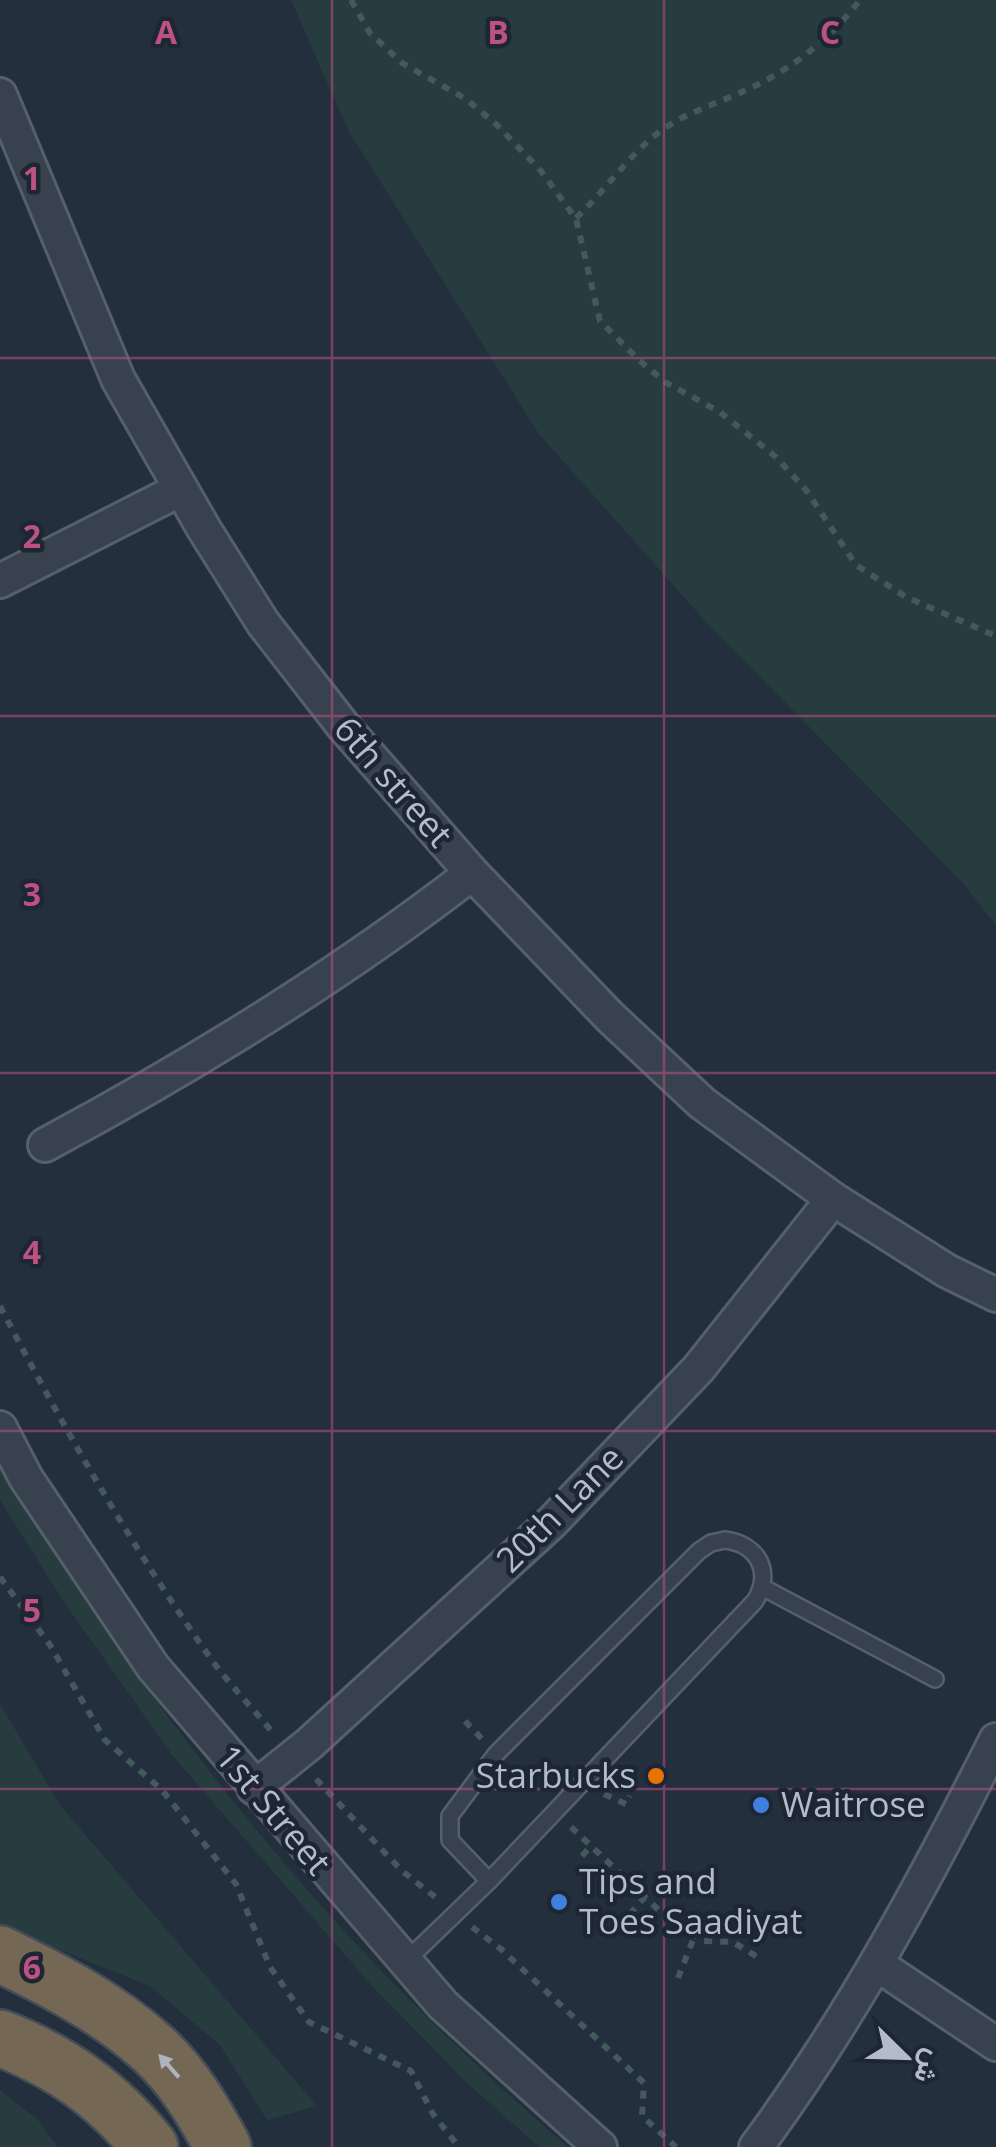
<svg xmlns="http://www.w3.org/2000/svg" width="996" height="2147" font-family="'Open Sans',Vazirmatn,sans-serif">
	<style>
		.green { fill: #263c3f }
		.lines { fill: none; stroke-linecap: round; stroke-linejoin: round }
		.service-casing { stroke: #565f6c; stroke-width: 20 }
		.minor-casing { stroke: #565f6c; stroke-width: 38 }
		.motorway-casing { stroke: #434c59; stroke-width: 60 }
		.path { stroke: #44595c; stroke-width: 6; stroke-dasharray: 8 8; stroke-linecap: butt }
		.service { stroke: #38414e; stroke-width: 15 }
		.minor { stroke: #38414e; stroke-width: 32 }
		.motorway { stroke: #746855; stroke-width: 55 }
		.oneway { fill: #aeb4bd }
		.grid { fill: none; stroke: #bd5182; stroke-width: 2.5; stroke-opacity: 0.55 }
		.food-dot { fill: #e8710a; stroke: #1d2633; stroke-width: 4 }
		.shop-dot { fill: #3f7fe0; stroke: #1d2633; stroke-width: 4 }
		.labels { text-anchor: middle; stroke-width: 9; stroke-linejoin: round; paint-order: stroke }
		.street-label { font-size: 35px; fill: #b4bcc9; stroke: #1d2633 }
		.poi-label { font-size: 35px; fill: #b4bcc9; stroke: #1d2633; text-anchor: start }
		.grid-label { font-size: 32px; text-anchor: middle; font-weight: bold; fill: #bd5182; stroke: #1d2633; stroke-width: 9; stroke-linejoin: round; paint-order: stroke }
	</style>
	<rect width="100%" height="100%" fill="#242f3e"/>
	<!-- green -->
	<path class="green" d="M291,0H996V925L961,881L706,622L539,434L348,130Z
		M0,1459C150,1719 339,1952 568,2147H539L465,2081L372,1986L173,1756L66,1605L0,1500Z
		M0,1704L60,1805L317,2106L267,2120L220,2045L150,1986L0,1926Z
		M0,2090L38,2120L58,2147H0Z"/>
	<g class="lines">
		<!-- service casing -->
		<g class="service-casing">
			<path id="service" d="M725,1540C758,1544 773,1572 755,1601L489,1881L450,1840V1816L496,1754L699,1551L711,1543Z
				M762,1587L935,1679
				M404,1963L489,1881"/>
		</g>
		<!-- minor casing -->
		<g class="minor-casing">
			<path id="minor" d="M0,95L118,379L204,529L263,623L344,727L472,873L609,1016L702,1103L833,1199L947,1271L996,1295
				M0,581L181,489
				M45,1145C194,1065 338,977 472,873
				M0,1428L26,1478L153,1667L443,2005L600,2147
				M254,1788L309,1744L552,1522L699,1368L833,1199
				M878,1965L996,2044
				M756,2147C850,2020 925,1881 996,1740"/>
		</g>
		<!-- motorway casing -->
		<g class="motorway-casing">
			<path id="motorway" d="M0,1954C52,1979 108,2008 151,2047C182,2074 204,2112 223,2147
				M0,2038C62,2062 108,2095 150,2147"/>
		</g>
		<!-- path -->
		<path class="path" d="M351,0L370,33L402,63L466,99L497,125L541,171L576,219L600,321L639,360L665,382L720,412L776,457L806,490L856,565L906,597L996,636
			M576,218C606,190 629,154 662,130C687,112 719,103 746,90C791,70 830,39 860,0
			M0,1306C64,1429 134,1551 214,1663C232,1687 254,1710 274,1734
			M0,1577L50,1645L105,1740L162,1790L236,1884L270,1967L309,2022L411,2071L433,2114L459,2147
			M465,1721L482,1739
			M316,1779L402,1871L439,1900
			M604,1794L626,1804L630,1796
			M571,1827L666,1917L704,1941L733,1942L759,1958
			M582,1856L590,1847
			M619,1926L645,1897
			M472,1927L502,1950L644,2083L642,2116L676,2147
			M683,1927L689,1916
			M678,1978L695,1935"/>
		<!-- service -->
		<use href="#service" class="service"/>
		<!-- minor -->
		<use href="#minor" class="minor"/>
		<!-- motorway -->
		<use href="#motorway" class="motorway"/>
	</g>
	<!-- one-way arrows -->
	<defs><path id="oneway-solid" d="M-6-.8H1V-3.2L6.5 0L1 3.2V.8H-6Z" transform="scale(2.5)"/></defs>
	<use class="oneway" href="#oneway-solid" transform="translate(169 2066) rotate(-131)"/>
	<!-- grid -->
	<path class="grid" d="M332,0V2147M664,0V2147M0,358H996M0,716H996M0,1073H996M0,1431H996M0,1789H996"/>
	<!-- markers -->
	<circle class="food-dot" cx="656" cy="1776" r="10"/>
	<g class="shop-dot">
		<circle cx="761" cy="1805" r="10"/>
		<circle cx="559" cy="1902" r="10"/>
	</g>
	<g class="labels">
		<!-- street labels -->
		<g class="street-label">
			<text transform="translate(393 782) rotate(49)" y="12">6th street</text>
			<text transform="translate(560 1509) rotate(-45)" y="12">20th Lane</text>
			<text transform="translate(273 1810) rotate(50)" y="12">1st Street</text>
		</g>
		<!-- poi labels -->
		<g class="poi-label">
			<text x="636" y="1788" text-anchor="end">Starbucks</text>
			<text x="781" y="1817">Waitrose</text>
			<text x="579" y="1894">Tips and<tspan x="579" dy="40">Toes Saadiyat</tspan></text>
		</g>
	</g>
	<g class="grid-label">
		<text x="166" y="44">A</text>
		<text x="498" y="44">B</text>
		<text x="830" y="44">C</text>
		<text x="32" y="190">1</text>
		<text x="32" y="548">2</text>
		<text x="32" y="906">3</text>
		<text x="32" y="1264">4</text>
		<text x="32" y="1622">5</text>
		<text x="32" y="1979">6</text>
	</g>
	<!-- north arrow -->
	<g transform="translate(906 2057) rotate(113)" stroke="#1d2633" stroke-width="8" paint-order="stroke">
	<path d="M0-8L18 38L0 25L-18 38Z" fill="#b4bcc9"/>
	<text y="-15" font-size="28" font-weight="bold" text-anchor="middle" fill="#b4bcc9">ش</text>
	</g>
</svg>
